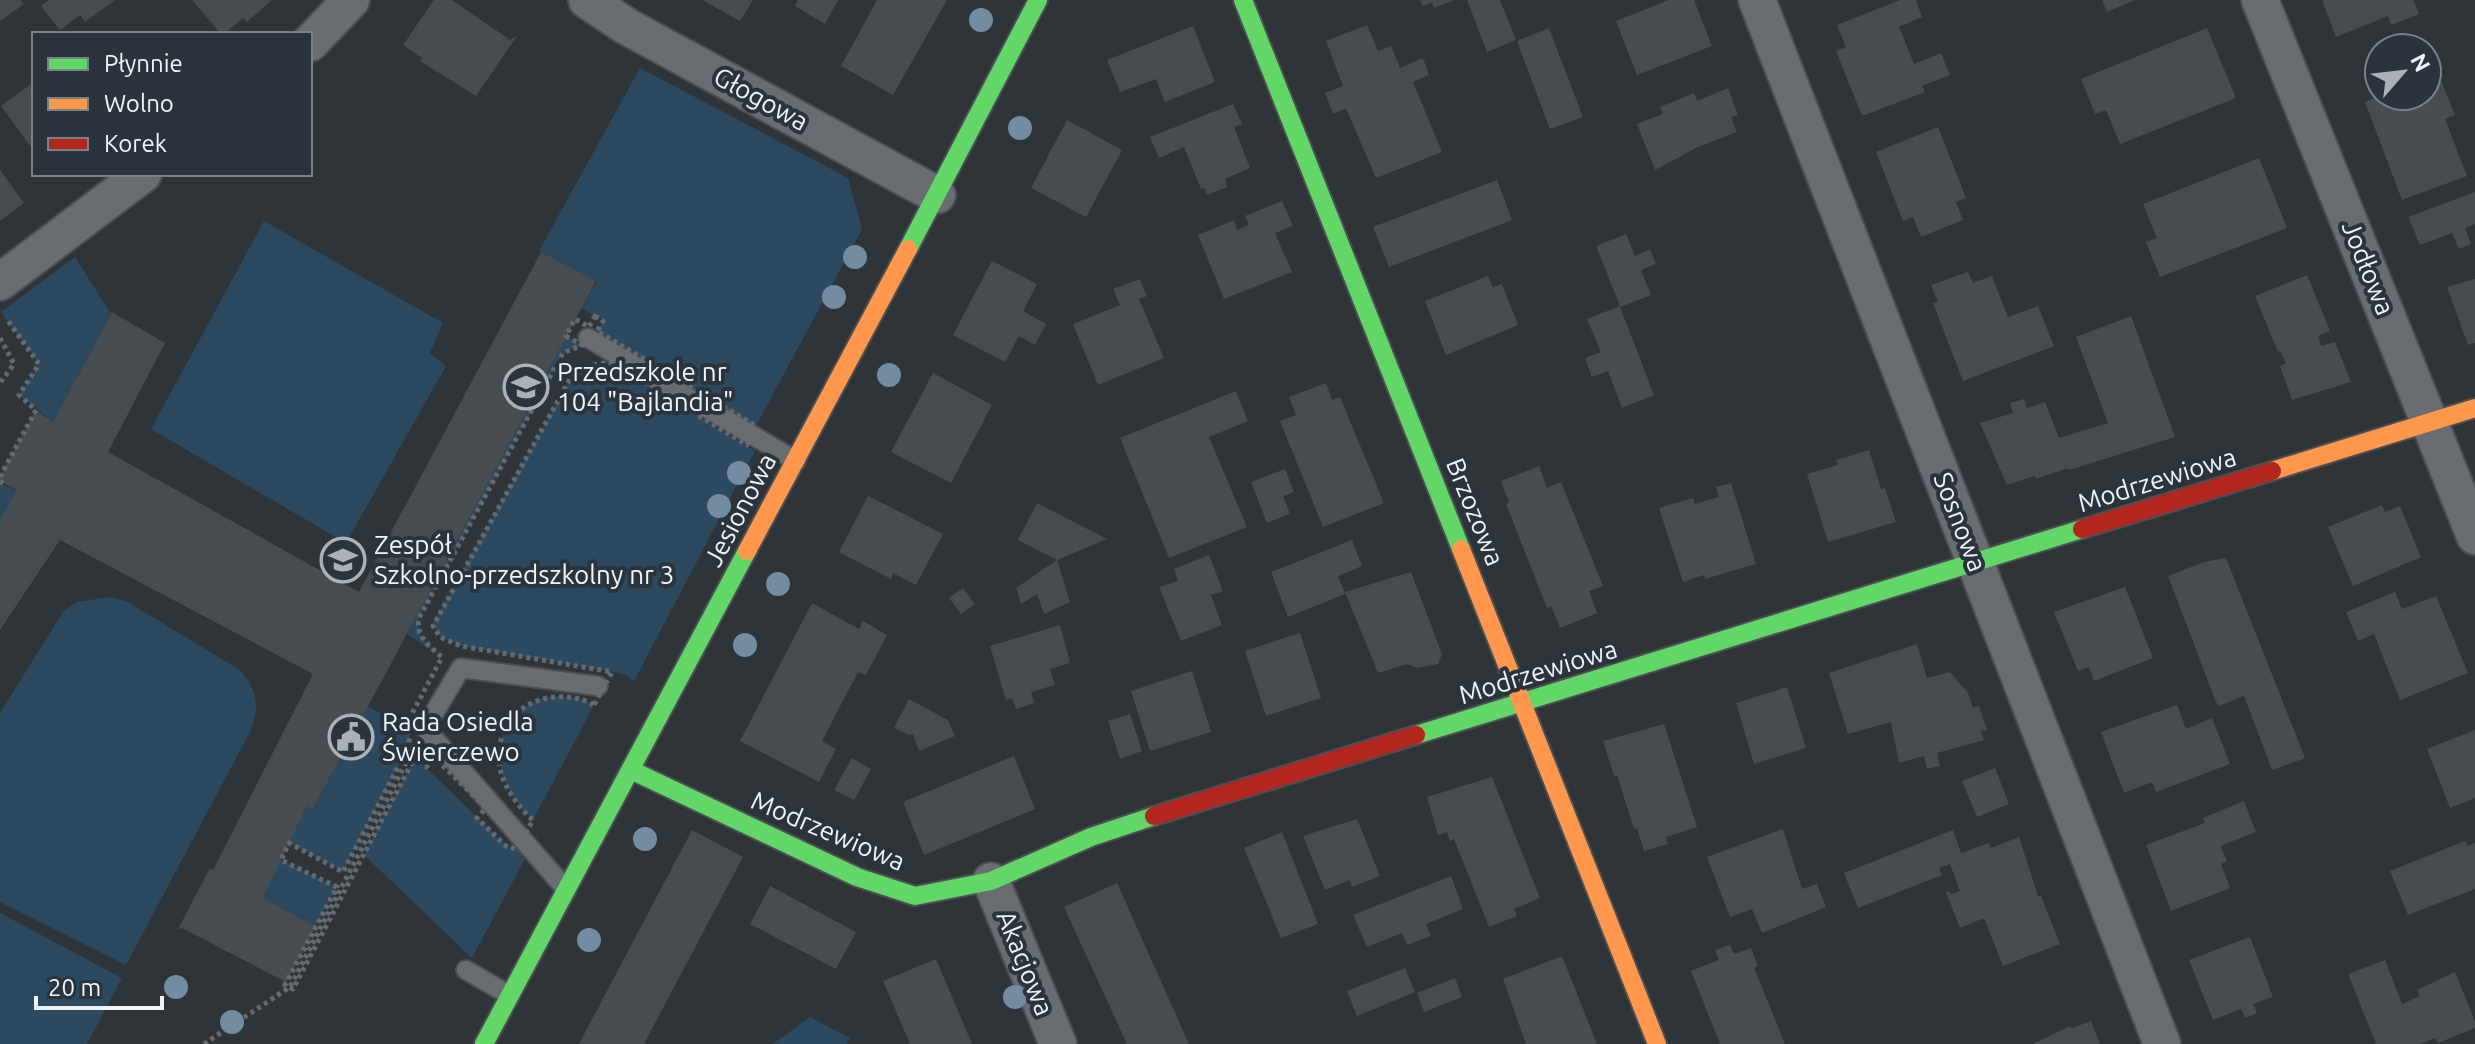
<svg xmlns="http://www.w3.org/2000/svg" width="2475" height="1044" font-family="Ubuntu,sans-serif">
	<style>
		.green { fill: #2c4960 }
		.building { fill: #474c50 }
		.lines { fill: none; stroke-linecap: round; stroke-linejoin: round }
		.lane-casing { stroke: #4b4f54; stroke-width: 22 }
		.street-casing { stroke: #4b4f54; stroke-width: 40 }
		.fast-casing { stroke: #4b4f54; stroke-width: 22 }
		.slow-casing { stroke: #4b4f54; stroke-width: 22 }
		.jam-casing { stroke: #4b4f54; stroke-width: 22 }
		.path { stroke: #666a6e; stroke-width: 5; stroke-dasharray: 4 4; stroke-linecap: butt }
		.lane { stroke: #696c70; stroke-width: 18 }
		.street { stroke: #696c70; stroke-width: 36 }
		.fast { stroke: #63d668; stroke-width: 18 }
		.slow { stroke: #ff974d; stroke-width: 18 }
		.jam { stroke: #b3261e; stroke-width: 18 }
		.tree { fill: #738ca2 }
		.labels { text-anchor: middle; stroke-width: 8; stroke-linejoin: round; paint-order: stroke }
		.street-label { font-size: 26px; fill: #eef4fa; stroke: #2b343d }
		.poi-label { font-size: 26px; fill: #eef4fa; stroke: #2b343d; text-anchor: start }
	</style>
	<rect width="100%" height="100%" fill="#2f3439"/>
	<!-- green -->
	<path class="green" d="M640,68L848,178L862,229L756,426L597,331L603,321L581,308L597,282L539,251Z
		M264,221L443,323L430,353L446,366L346,543L151,429Z
		M75,257L111,314L53,422L19,395L39,364L1,312Z
		M566,336L582,345L564,353L560,358L419,618C415,636 430,647 442,657L407,634Z
		M607,363L614,364L755,451L634,681L624,674L461,646L440,637L433,623L570,379L582,368Z
		M0,484L17,490L0,519Z
		M109,597L126,601L240,670C258,691 260,707 250,732L126,965L0,902V713L63,612L77,602Z
		M552,696C566,697 585,695 593,707L533,820C502,792 484,745 518,713C528,704 538,698 552,696Z
		M368,707L406,725L410,737L407,750L343,872L289,843L307,806L315,808L314,807Z
		M415,757L507,846L517,849L525,859L472,958L364,855Z
		M281,860L337,887L317,925H313L263,898Z
		M0,913L122,978L87,1044H0Z
		M810,1017L850,1038L847,1044H773Z"/>
	<!-- building -->
	<path class="building" d="M0,0H21L24,4L0,21Z
		M49,0H115L85,22L80,15L60,30L41,6Z
		M192,0H272L247,22L243,18L224,34H221Z
		M434,0H452L510,40L517,36L476,96L420,61L422,58L403,45Z
		M702,0H753L740,21Z
		M798,0H838L825,24L795,6Z
		M877,0H947L893,95L841,66Z
		M1420,0H1454L1434,8L1432,2L1423,6Z
		M1467,0H1500L1516,40L1487,52Z
		M1669,0H1694L1712,46L1637,75L1616,21Z
		M1900,0H1916L1922,17L1899,27L1914,64L1941,53L1950,75L1922,86L1925,92L1862,116L1836,51L1846,47L1837,25Z
		M2102,0H2135L2107,12Z
		M2322,0H2413L2419,14L2391,25L2388,16L2336,37Z
		M1367,25L1378,51L1391,46L1400,68L1423,58L1429,75L1413,82L1442,152L1376,178L1346,108L1333,114L1325,93L1343,86L1326,41Z
		M1193,26L1215,82L1165,102L1156,79L1120,92L1107,60Z
		M1549,28L1583,117L1550,129L1517,41Z
		M2207,28L2236,98L2120,144L2106,110L2095,114L2081,79Z
		M2438,73L2455,115L2445,119L2467,176L2402,200L2365,102L2380,96H2427V78Z
		M34,82V151L1,106Z
		M1728,88L1738,115L1731,117L1737,132L1698,147L1655,170L1637,124L1663,114L1660,107L1694,93L1697,101Z
		M1233,104L1242,124L1234,127L1250,168L1225,179L1227,187L1207,195L1204,188L1201,189L1184,147L1159,158L1150,137Z
		M1067,120L1122,150L1086,217L1031,188Z
		M1938,127L1966,198L1956,202L1963,220L1921,237L1913,217L1903,221L1876,152Z
		M2259,158L2287,228L2160,277L2146,242L2157,238L2143,204Z
		M0,170L24,203L0,221Z
		M1497,180L1512,220L1389,267L1373,227Z
		M2475,192V224L2465,228L2471,244L2459,249L2452,233L2420,245L2408,217Z
		M1282,201L1293,226L1275,233L1292,272L1224,299L1198,235L1234,220L1237,230L1249,225L1245,216Z
		M1626,234L1635,256L1650,249L1656,264L1641,270L1651,295L1620,307L1654,395L1622,408L1608,371L1592,377L1585,358L1601,352L1587,319L1620,306L1596,246Z
		M541,252L596,281L313,809L307,806L263,898L313,925H317L285,985L282,984L284,981L182,928L178,929L210,868L213,870L313,674L60,540L0,630V519L17,490L0,481V477L36,410L53,422L112,312L165,343L108,452L359,592Z
		M992,261L1037,284L1023,311L1046,324L1035,345L1019,336L1005,362L953,335Z
		M1968,272L1973,283L1992,276L2008,317L2038,306L2054,346L1963,381L1933,303L1938,302L1931,285Z
		M2307,275L2330,331L2318,336L2321,346L2335,342L2351,382L2292,400L2280,366L2286,363L2280,351L2278,352L2255,296Z
		M1488,276L1493,287L1502,284L1518,325L1446,355L1425,301Z
		M1140,279L1147,296L1139,299L1164,358L1098,385L1073,324L1120,305L1113,289Z
		M2475,279V343L2468,345L2447,287Z
		M2131,316L2175,437L2069,470L2068,468L2036,479L2035,476L2007,485L1980,423L2013,413L2010,403L2024,399L2027,408L2045,402L2059,438L2108,423L2076,337Z
		M933,373L992,405L951,483L891,452Z
		M1326,383L1332,400L1340,397L1384,503L1323,527L1280,421L1296,415L1289,397Z
		M1236,391L1248,421L1209,437L1247,527L1169,558L1120,438Z
		M1869,450L1881,489L1885,488L1896,522L1828,542L1807,474L1838,465L1836,460Z
		M1539,466L1547,488L1561,482L1603,586L1589,591L1597,613L1560,628L1551,606L1547,608L1506,504L1509,502L1501,481Z
		M1285,469L1294,492L1283,496L1290,514L1267,523L1251,482Z
		M1731,483L1756,564L1705,579L1704,575L1683,582L1659,508L1693,498L1695,504L1719,497L1716,487Z
		M868,496L943,534L916,585L893,573L891,579L839,552Z
		M1037,503L1107,539L1057,560L1018,540Z
		M2382,505L2385,512L2400,506L2421,557L2353,586L2328,527Z
		M1352,540L1362,566L1338,576L1345,594L1288,617L1271,572Z
		M1209,555L1223,591L1211,595L1222,625L1181,641L1159,587L1178,581L1174,569Z
		M2226,558L2305,758L2272,770L2244,696L2219,706L2216,702L2168,576L2204,562Z
		M1057,560L1070,602L1044,614L1037,594L1021,604L1016,588Z
		M1411,572L1442,654L1438,664L1417,668L1407,664L1378,673L1345,592Z
		M2125,587L2153,658L2094,681L2089,667L2078,671L2054,612Z
		M963,588L975,604L961,614L949,598Z
		M2395,592L2402,609L2436,596L2468,673L2400,700L2374,634L2358,641L2346,612Z
		M812,603L859,629L863,621L887,635L866,675L858,672L822,741L836,749L819,782L740,741Z
		M1060,625L1070,663L1050,669L1055,685L1031,692L1034,703L1016,709L1012,698L1006,700L990,646Z
		M1300,633L1321,698L1266,716L1245,651Z
		M1917,644L1927,678L1950,672L1968,693L1973,708L1979,706L1987,730L1981,731L1984,740L1937,753L1940,766L1927,769L1924,756L1899,763L1891,722L1848,734L1829,673Z
		M1192,671L1211,732L1150,751L1131,691Z
		M1787,687L1806,748L1754,764L1736,703Z
		M909,699L948,720L955,736L919,751L913,734L909,735L894,728Z
		M2177,705L2186,729L2212,718L2230,764L2156,792L2152,782L2124,793L2101,732Z
		M1130,714L1142,751L1120,759L1108,721Z
		M1664,724L1697,827L1666,837L1668,844L1644,851L1637,828L1634,829L1617,775L1614,776L1603,741Z
		M2475,730V798L2450,808L2427,749Z
		M1014,756L1035,809L924,855L903,802Z
		M852,758L871,769L854,800L834,790Z
		M1995,768L2009,804L1977,817L1962,781Z
		M1492,777L1540,898L1514,909L1517,916L1489,927L1454,839L1450,841L1447,832L1438,835L1427,797Z
		M2244,801L2256,832L2220,846L2227,861L2221,864L2230,888L2171,911L2146,845L2205,823L2203,818Z
		M1357,819L1380,876L1352,887L1350,880L1325,890L1303,836Z
		M1783,829L1802,889L1817,884L1826,907L1762,933L1752,909L1730,917L1707,857Z
		M692,830L743,857L644,1044H579Z
		M1953,830L1961,853L1989,843L1991,848L2019,837L2038,896H2041L2060,944L2003,966L1984,918L1960,928L1946,892L1949,891L1951,894L1960,891L1950,864L1939,868L1942,875L1858,908L1844,873Z
		M1282,832L1318,924L1281,938L1244,848Z
		M2465,841L2468,846L2475,843V889L2408,915L2390,871Z
		M1451,876L1463,909L1426,924L1431,936L1407,945L1402,933L1367,947L1353,915Z
		M1117,883L1189,1044H1127L1064,907Z
		M770,886L856,932L836,969L750,924Z
		M2250,937L2273,997L2253,1004L2257,1013L2245,1018L2241,1009L2213,1020L2189,960Z
		M1730,945L1734,954L1751,948L1758,966L1754,968L1785,1044H1720L1691,971L1719,960L1715,950Z
		M1562,956L1597,1044H1526L1503,979Z
		M936,959L972,1044H910L883,981Z
		M2385,960L2402,1004L2420,996L2417,990L2455,972L2475,1021V1028L2438,1043L2435,1038L2420,1044H2376L2348,974Z
		M1405,968L1415,992L1357,1016L1347,991Z
		M1455,978L1462,997L1424,1012L1417,993Z
		M2091,1021L2100,1044H2033L2070,1026L2072,1028Z"/>
	<g class="lines">
		<!-- lane casing -->
		<g class="lane-casing">
			<path id="lane" d="M588,338L796,461
				M565,888L425,728L461,668L598,686
				M466,970L509,995"/>
		</g>
		<!-- street casing -->
		<g class="street-casing">
			<path id="street" d="M587,0L626,26L937,195
				M1757,0L2162,1044
				M2260,0L2475,536
				M310,43L351,0
				M0,282L143,174
				M991,881L1058,1044"/>
		</g>
		<!-- fast casing -->
		<g class="fast-casing">
			<path id="fast" d="M1243,0L1461,549
				M908,249L1038,0
				M1416,735L2082,529
				M631,770L857,877L915,896L991,881L1091,837L1154,816
				M484,1044L747,551"/>
		</g>
		<!-- slow casing -->
		<g class="slow-casing">
			<path id="slow" d="M2272,471L2475,408
				M1461,549L1657,1044
				M747,551L908,249"/>
		</g>
		<!-- jam casing -->
		<g class="jam-casing">
			<path id="jam" d="M2082,529L2272,471
				M1154,816L1416,735"/>
		</g>
		<!-- path -->
		<path class="path" d="M595,316L603,321L597,331L756,426L747,445L614,364C598,361 582,367 570,379L433,626L440,637L461,646L612,672L593,707L591,703C547,684 496,709 499,761C500,782 517,806 533,820L517,849L507,847L477,818L486,808L435,758L426,767L415,757L293,989L285,985L337,887L281,860L289,843L343,872L407,750L410,737L406,725L442,657C430,647 415,636 419,618L560,358L563,353L582,345L566,336L575,319L589,327Z
			M0,338L14,364L0,383
			M0,477L36,410L19,395L39,364L6,318
			M0,481L4,484
			M204,1044L290,987L409,757"/>
		<!-- lane -->
		<use href="#lane" class="lane"/>
		<!-- street -->
		<use href="#street" class="street"/>
		<!-- fast -->
		<use href="#fast" class="fast"/>
		<!-- slow -->
		<use href="#slow" class="slow"/>
		<!-- jam -->
		<use href="#jam" class="jam"/>
	</g>
	<!-- trees -->
	<g class="tree">
		<circle cx="981" cy="20" r="12"/>
		<circle cx="1020" cy="128" r="12"/>
		<circle cx="855" cy="257" r="12"/>
		<circle cx="834" cy="297" r="12"/>
		<circle cx="889" cy="375" r="12"/>
		<circle cx="739" cy="473" r="12"/>
		<circle cx="719" cy="506" r="12"/>
		<circle cx="778" cy="584" r="12"/>
		<circle cx="745" cy="645" r="12"/>
		<circle cx="645" cy="839" r="12"/>
		<circle cx="589" cy="940" r="12"/>
		<circle cx="176" cy="987" r="12"/>
		<circle cx="1015" cy="997" r="12"/>
		<circle cx="232" cy="1022" r="12"/>
	</g>
	<!-- icons -->
	<defs>
		<g id="school-ring" transform="scale(2.3)"><circle r="9.5" fill="#2b343d" stroke="#abb1b6" stroke-width="1.5"/><path d="M0-5L7-2L0 1L-7-2ZM-4 1L0 2.5L4 1V4Q0 6-4 4Z" fill="#abb1b6"/></g>
		<g id="civic-ring" transform="scale(2.3)"><circle r="9.5" fill="#2b343d" stroke="#abb1b6" stroke-width="1.5"/><path d="M-.6-6.5H3V-4.5H.6V-3L4-1V1h2V6H-6V1h2V-1L-.6-3ZM-1.2 2.5V6h2.4V2.5Z" fill="#abb1b6"/></g>
	</defs>
	<g fill-rule="evenodd">
		<use href="#school-ring" x="526" y="387"/>
		<use href="#school-ring" x="343" y="560"/>
		<use href="#civic-ring" x="351" y="737"/>
	</g>
	<g class="labels">
		<!-- street labels -->
		<g class="street-label">
			<text transform="translate(761 99) rotate(29)" y="9">Głogowa</text>
			<text transform="translate(2368 268) rotate(68)" y="9">Jodłowa</text>
			<text transform="translate(2157 480) rotate(-17)" y="9">Modrzewiowa</text>
			<text transform="translate(740 510) rotate(-62)" y="9">Jesionowa</text>
			<text transform="translate(1475 512) rotate(68)" y="9">Brzozowa</text>
			<text transform="translate(1960 522) rotate(69)" y="9">Sosnowa</text>
			<text transform="translate(1538 672) rotate(-17)" y="9">Modrzewiowa</text>
			<text transform="translate(828 831) rotate(23)" y="9">Modrzewiowa</text>
			<text transform="translate(1025 963) rotate(68)" y="9">Akacjowa</text>
		</g>
		<!-- poi labels -->
		<g class="poi-label">
			<text x="557" y="381">Przedszkole nr<tspan x="557" dy="30">104 "Bajlandia"</tspan></text>
			<text x="374" y="554">Zespół<tspan x="374" dy="30">Szkolno-przedszkolny nr 3</tspan></text>
			<text x="382" y="731">Rada Osiedla<tspan x="382" dy="30">Świerczewo</tspan></text>
		</g>
	</g>
	<!-- legend -->
	<rect x="32" y="32" width="280" height="144" fill="#2b343d" stroke="#798189" stroke-width="2"/>
	<rect x="48" y="58" width="40" height="12" fill="#63d668" stroke="#798189" stroke-width="2"/>
	<text x="104" y="72" font-size="24" fill="#eef4fa">Płynnie</text>
	<rect x="48" y="98" width="40" height="12" fill="#ff974d" stroke="#798189" stroke-width="2"/>
	<text x="104" y="112" font-size="24" fill="#eef4fa">Wolno</text>
	<rect x="48" y="138" width="40" height="12" fill="#b3261e" stroke="#798189" stroke-width="2"/>
	<text x="104" y="152" font-size="24" fill="#eef4fa">Korek</text>
	<!-- north arrow -->
	<g transform="translate(2403 72) rotate(62)"><circle r="38" fill="#2b343d" stroke="#798189" stroke-width="2"/>
	<path d="M0-6L14 30L0 20L-14 30Z" fill="#abb1b6"/>
	<text y="-12" font-size="22" font-weight="bold" text-anchor="middle" fill="#eef4fa">N</text>
	</g>
	<!-- scale -->
	<path d="M36 996v12h126v-12" fill="none" stroke="#eef4fa" stroke-width="4"/>
	<text x="48" y="996" font-size="24" fill="#eef4fa" stroke="#2b343d" stroke-width="6" paint-order="stroke">20 m</text>
</svg>
